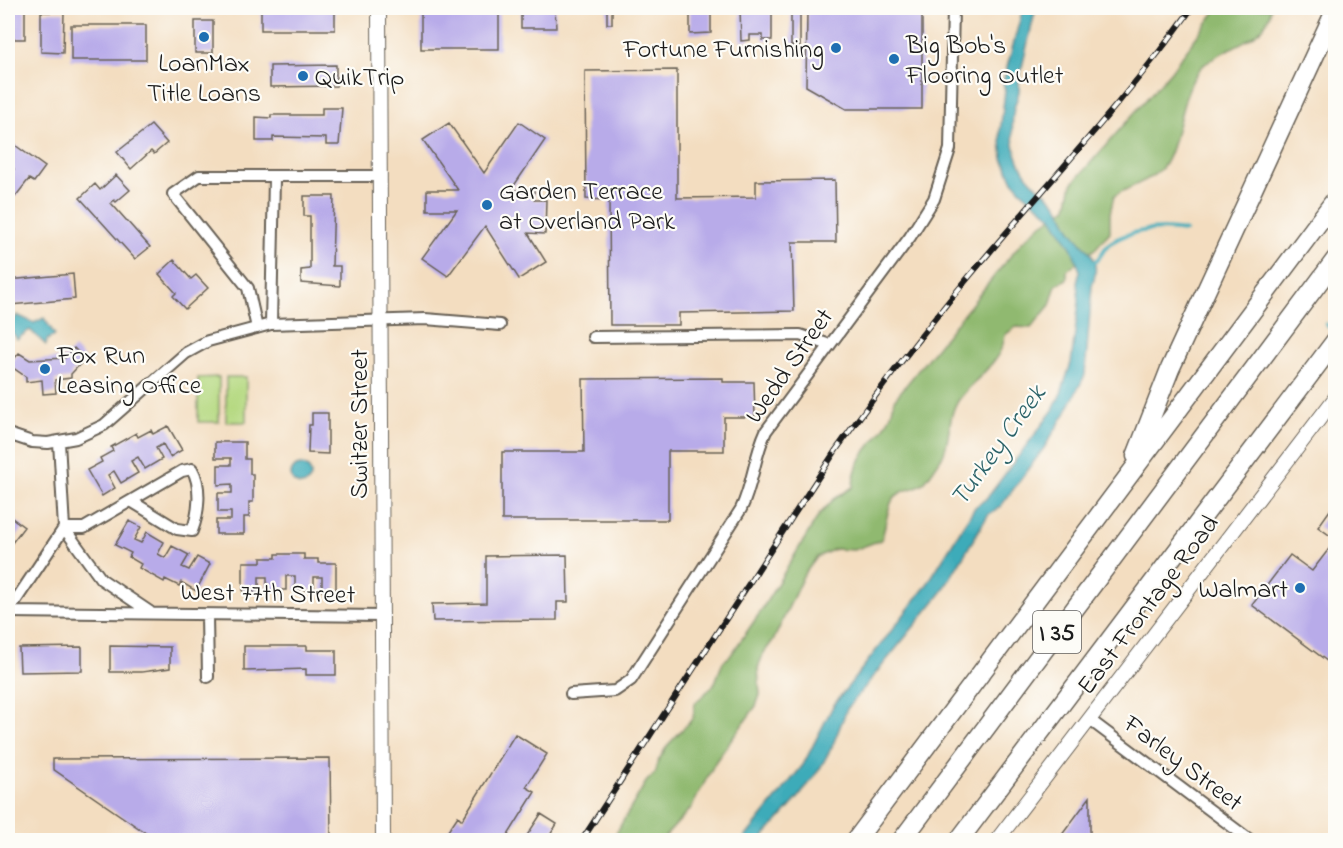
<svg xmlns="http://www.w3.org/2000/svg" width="1343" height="848" font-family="'Indie Flower',sans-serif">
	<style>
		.green { fill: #b5d981; stroke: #687a4e; stroke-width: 1.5 }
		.forest { fill: #90b96f; stroke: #566a46; stroke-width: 1.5 }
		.water { fill: #3cabb9; stroke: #2c646a; stroke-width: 1.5 }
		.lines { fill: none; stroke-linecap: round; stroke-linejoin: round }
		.stream { stroke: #3cabb9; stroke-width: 4 }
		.building { fill: #b8abe9 }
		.street-casing { stroke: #676055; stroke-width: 14 }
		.secondary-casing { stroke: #676055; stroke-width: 16 }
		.highway-casing { stroke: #676055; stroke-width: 21 }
		.street { stroke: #fff; stroke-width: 10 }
		.secondary { stroke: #fff; stroke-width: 14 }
		.highway { stroke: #fff; stroke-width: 18 }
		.rail-casing { stroke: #1c1c1c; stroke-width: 6 }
		.rail { stroke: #fdfcf7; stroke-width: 4; stroke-dasharray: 11; stroke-linecap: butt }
		.poi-dot { fill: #1f6fb2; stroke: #fdfcf7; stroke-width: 2 }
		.labels { text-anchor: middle; stroke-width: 4.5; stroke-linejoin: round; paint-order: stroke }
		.shield { fill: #fdfcf7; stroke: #605f5e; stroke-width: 1.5 }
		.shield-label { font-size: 24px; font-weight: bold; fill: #1c1c1c }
		.poi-label { font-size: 26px; fill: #1c1c1c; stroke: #fdfcf7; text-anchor: start }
		.street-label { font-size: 26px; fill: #1c1c1c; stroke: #fdfcf7 }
		.water-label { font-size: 27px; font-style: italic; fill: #2c646a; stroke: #fdfcf7 }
	</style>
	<rect width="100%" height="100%" fill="#fdfcf7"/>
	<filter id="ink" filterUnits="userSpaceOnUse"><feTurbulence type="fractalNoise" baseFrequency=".0167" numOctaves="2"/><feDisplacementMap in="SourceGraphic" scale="12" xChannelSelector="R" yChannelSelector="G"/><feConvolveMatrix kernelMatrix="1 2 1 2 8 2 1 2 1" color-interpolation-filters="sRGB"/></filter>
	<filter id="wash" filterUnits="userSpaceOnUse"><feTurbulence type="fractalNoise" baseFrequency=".008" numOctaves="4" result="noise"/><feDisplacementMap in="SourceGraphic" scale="24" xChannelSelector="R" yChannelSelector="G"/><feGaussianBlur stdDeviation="1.35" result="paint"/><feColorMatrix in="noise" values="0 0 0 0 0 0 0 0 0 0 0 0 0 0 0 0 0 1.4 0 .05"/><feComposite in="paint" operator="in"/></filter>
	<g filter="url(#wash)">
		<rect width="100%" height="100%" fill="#f3ddc0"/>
		<!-- green -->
		<path class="green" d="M219,377V422H198V378Z
			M226,377H246V422H226Z"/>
		<!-- forest -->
		<path class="forest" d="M1218,8H1271C1267,44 1220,45 1200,69C1179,93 1179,148 1162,168C1150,181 1128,187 1114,196L1110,213V232L1096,248L1067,270V279L1056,285L1050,305L1031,328L1016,327L1005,335C1002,364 971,380 956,404C947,421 951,440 942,457C937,464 929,478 923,483C914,491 899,488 892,501C886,513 886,528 881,540L854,550L835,549L817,557L803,576L774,639L763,654L758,668L760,695L756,706L716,761L691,808L662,840H612L646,782L656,772L657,763L667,746L693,718L695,703L714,685L723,662L731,655L759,614L819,515L834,499L853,487C855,444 890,439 894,400L1021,243L1039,226L1067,207L1072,184L1171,71Z"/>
		<!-- water -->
		<path class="water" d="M1023,8H1036L1019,80C1020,90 1019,93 1016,102C1010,118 1012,145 1019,161C1028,183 1040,186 1055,202C1062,210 1065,221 1071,230C1086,251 1103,255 1092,286L1085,375L1065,414L1044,448L1001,506L988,515L942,592L847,709L832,747L819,770L799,797L761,840H743L803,765L833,706L926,586L975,507L987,498L1053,410L1061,393L1071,363L1079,301L1077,283L1080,271L1072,249L1052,217L1024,194L1013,181L1003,159L1000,132L1005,91L1003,82Z
			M17,315L34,323L44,318L55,335L47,340L46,345L30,330L17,339L9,328Z
			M291 475a10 10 0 1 1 20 0a10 10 0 1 1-20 0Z"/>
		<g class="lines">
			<!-- stream -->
			<path class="stream" d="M1091,264C1102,259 1102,249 1110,243C1132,229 1161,227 1185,231
				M1326,324L1329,327"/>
		</g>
		<g id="blocks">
			<!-- building -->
			<path class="building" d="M261,8H335V30H261Z
				M521,8H555L556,28H521Z
				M607,8H612V24H607Z
				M690,8H711V33L690,34Z
				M740,8H772V40H763V35H750V40L741,41Z
				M791,8H800V46H791Z
				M831,8H922V109H846L806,86L807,11H831Z
				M8,10H25V39H8Z
				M41,12H64L63,53L41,52Z
				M421,12H499V49H421Z
				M195,21H213V53H195Z
				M71,25H146V60H71Z
				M336,65V86L270,87V66Z
				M677,70V198L756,197V181L835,180L836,242H792L794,311L679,313V325H610L609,200L586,199L585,71Z
				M322,108H342L339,145H326V138L273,137V141H256V117L271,118V115H322Z
				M519,122L545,140L511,190L534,191V200H546L545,234L528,233L546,262L519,279L485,226L448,276L422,258L457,210H427V190H458L423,140L449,123L484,173Z
				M151,125L167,143L154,154L151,151L131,169L117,152Z
				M8,140L45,167L34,182L29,179L15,197L8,191V174L14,169L8,164Z
				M116,175L130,190L116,202L114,200L111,203L150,247L135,259L80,198L95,184L100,190Z
				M304,196H334L332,266H340V286L301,283V270L310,269V216H304Z
				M174,260L191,279L196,275L208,288L185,309L173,296L176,293L159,274Z
				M73,274L75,299L10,305L8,280Z
				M74,348L85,359L71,374V378L55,380L56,393L43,394L42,380L26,382V377L9,365L19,353L30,360L65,358Z
				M723,378V382H754L755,417H724V451H668V520H502V452H584L583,379Z
				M312,413H328V454L308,453L309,425H312Z
				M168,426L182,450L170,457L163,444L156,448L162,459L145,469L138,457L131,461L138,473L121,483L114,471L108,475L115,488L102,496L87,470L102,462L100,458L113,451L111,447L136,433L138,437L151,430L153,434Z
				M215,442H245V459H250V474H253V502H249V517H244V534H216V520H231V512H218V493H232V484L218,485V465H231V458H215Z
				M1335,503V539L1318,527Z
				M8,515L24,527L11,544L8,541Z
				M129,521L141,527L134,540L141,543L147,532L164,542L158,554L165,558L172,546L189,555L182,567L189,570L197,557L210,564L196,591L181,582L179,586L165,579L164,582L139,568L141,564L129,557L131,553L115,545Z
				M1335,541V667L1252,605L1290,555L1312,571Z
				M276,554H304V559H318V563H336V591H322V577H314V590H295V576H286V590H267V577H259V592H243V562H261V558H276Z
				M567,555L568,602H557V620L433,621L432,604L486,603V556Z
				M110,646L170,647V668L142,672H110Z
				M244,646H307V650H336V675H306V669L244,671Z
				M82,647V671L20,672L19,648Z
				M515,734L547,754L526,787L535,792L505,840H442L458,816L462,820Z
				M330,758L331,837L156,840L53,769V759Z
				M1090,797V840H1058Z
				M541,814L557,824L547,840H524Z"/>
		</g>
	</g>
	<g filter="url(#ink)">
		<use href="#blocks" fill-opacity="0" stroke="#676055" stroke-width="1.5"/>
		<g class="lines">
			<!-- street casing -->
			<g class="street-casing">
				<path id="street" d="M271,324L274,178
					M257,328L248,288L173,194L199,176H380
					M593,337L800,335L830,345
					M8,434L32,442L48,443L76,438L104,425L186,353L208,341L271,324L425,319L500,325
					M59,442L64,528
					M64,528H84L182,471L192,469C202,486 199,513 192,531L177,529L131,501
					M64,528L101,579L150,612
					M8,612L383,616
					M8,612L64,528
					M207,615L208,677
					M571,694L615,691L631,680L741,509C753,484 754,457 766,431L910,237L934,199L950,149L953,8
					M1090,720L1250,840"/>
			</g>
			<!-- secondary casing -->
			<g class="secondary-casing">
				<path id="secondary" d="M379,8L383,840
					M997,840L1336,397"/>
			</g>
			<!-- highway casing -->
			<g class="highway-casing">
				<path id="highway" d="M1136,456L1170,369L1336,9
					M856,840L1336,199
					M902,840L1336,259
					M959,840L1336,340"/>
			</g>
			<!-- street -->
			<use href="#street" class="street"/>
			<!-- secondary -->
			<use href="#secondary" class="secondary"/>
			<!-- highway -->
			<use href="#highway" class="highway"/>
			<!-- rail casing -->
			<g class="rail-casing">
				<path id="rail" d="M582,840L836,450C884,383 935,316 989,253C1058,172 1130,94 1192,8"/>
			</g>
			<!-- rail -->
			<use href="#rail" class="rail"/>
		</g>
	</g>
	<!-- markers -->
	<g class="poi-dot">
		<circle cx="204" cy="37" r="6"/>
		<circle cx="836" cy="48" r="6"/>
		<circle cx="894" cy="59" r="6"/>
		<circle cx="303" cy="76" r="6"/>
		<circle cx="487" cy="205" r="6"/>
		<circle cx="45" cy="369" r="6"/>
		<circle cx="1300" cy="588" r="6"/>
	</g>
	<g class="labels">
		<!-- shield labels -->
		<rect class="shield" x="1033" y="611" width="48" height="42" rx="4.5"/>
		<g class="shield-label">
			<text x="1057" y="640">I 35</text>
		</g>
		<!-- poi labels -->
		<g class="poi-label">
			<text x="906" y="53">Big Bob's<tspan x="906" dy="30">Flooring Outlet</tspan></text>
			<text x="824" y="57" text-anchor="end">Fortune Furnishing</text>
			<text x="204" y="71" text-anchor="middle">LoanMax<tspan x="204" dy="30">Title Loans</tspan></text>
			<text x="315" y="85">QuikTrip</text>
			<text x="499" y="199">Garden Terrace<tspan x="499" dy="30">at Overland Park</tspan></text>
			<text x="57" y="363">Fox Run<tspan x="57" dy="30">Leasing Office</tspan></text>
			<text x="1288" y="597" text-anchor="end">Walmart</text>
		</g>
		<!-- street labels -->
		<g class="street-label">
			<text transform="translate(788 365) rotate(-55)" y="9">Wedd Street</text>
			<text transform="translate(358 424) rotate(-90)" y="9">Switzer Street</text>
			<text transform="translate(268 592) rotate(1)" y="9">West 77th Street</text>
			<text transform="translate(1147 604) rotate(-53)" y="9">East Frontage Road</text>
			<text transform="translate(1184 762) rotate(37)" y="9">Farley Street</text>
		</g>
		<!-- water labels -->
		<g class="water-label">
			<text transform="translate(997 445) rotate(-54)" y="9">Turkey Creek</text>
		</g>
	</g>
	<!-- margin -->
	<rect width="1343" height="848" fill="none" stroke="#fdfcf7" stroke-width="30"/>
</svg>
